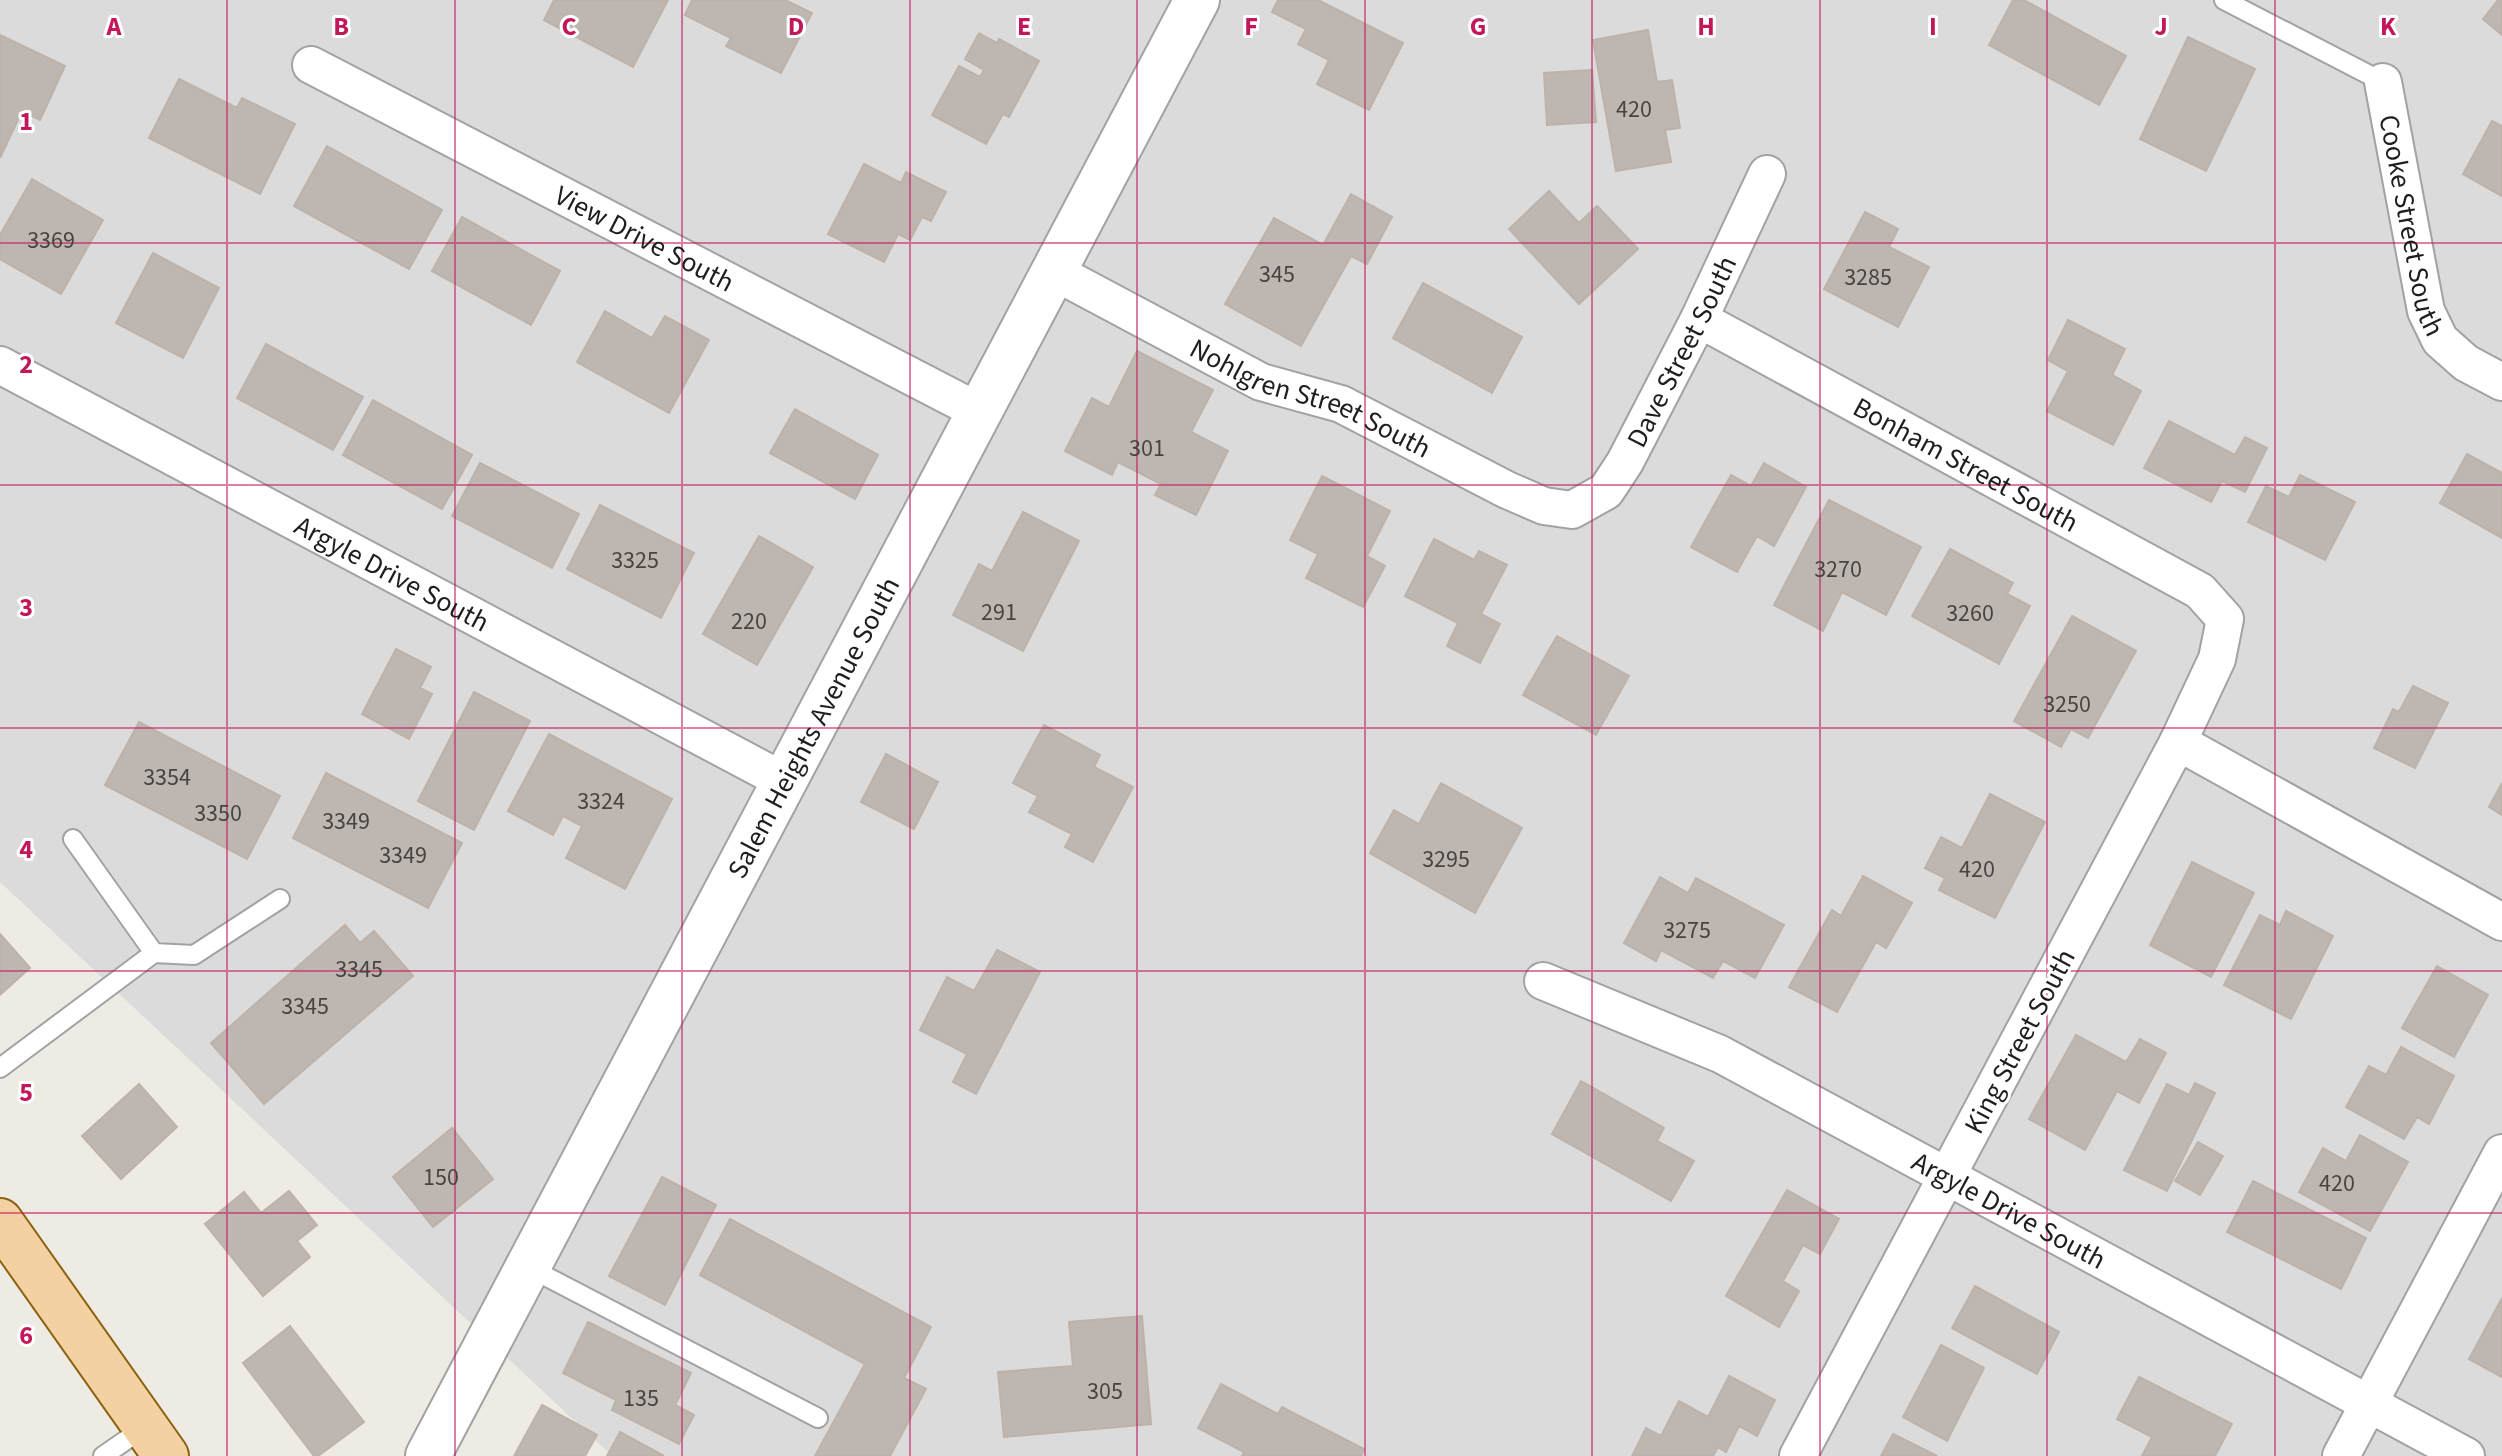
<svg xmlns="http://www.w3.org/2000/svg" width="2502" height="1456" font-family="'Source Sans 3',sans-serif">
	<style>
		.residential { fill: #dcdbdb }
		.building { fill: #beb7b1; stroke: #beb2a8; stroke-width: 2 }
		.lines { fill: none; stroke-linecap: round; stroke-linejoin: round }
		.service-casing { stroke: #a2a2a2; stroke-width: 22 }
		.minor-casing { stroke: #a2a2a2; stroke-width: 40 }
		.tertiary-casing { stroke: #a2a2a2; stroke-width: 48 }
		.primary-casing { stroke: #8b610c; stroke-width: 48 }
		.service { stroke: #fff; stroke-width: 18 }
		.minor { stroke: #fff; stroke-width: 36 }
		.tertiary { stroke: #fff; stroke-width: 44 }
		.primary { stroke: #f4d1a3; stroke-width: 44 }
		.grid { fill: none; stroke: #c2185b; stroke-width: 2; stroke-opacity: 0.55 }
		.labels { text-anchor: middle; stroke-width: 6; stroke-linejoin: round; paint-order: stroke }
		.number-label { font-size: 24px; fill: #464443 }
		.street-label { font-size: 28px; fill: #1e1e1e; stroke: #fff }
		.grid-label { font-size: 26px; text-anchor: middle; font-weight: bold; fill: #c2185b; stroke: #fff; stroke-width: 6; stroke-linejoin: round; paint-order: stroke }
	</style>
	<rect width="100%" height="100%" fill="#eeebe4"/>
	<!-- residential -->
	<path class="residential" d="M0,0H2502V1456H612L0,882Z"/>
	<!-- building -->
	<path class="building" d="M554,0H668L633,67L544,20Z
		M692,0H785L812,13L781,73L726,46L731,38L685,15Z
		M1278,0H1318L1403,43L1369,110L1317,84L1329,60L1298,44L1306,29L1272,12Z
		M2013,0H2024L2126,56L2099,105L1989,45Z
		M2498,0H2502V35L2483,19Z
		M1648,30L1657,82L1672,80L1680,128L1665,130L1671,162L1616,171L1593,40Z
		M979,33L997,43L999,39L1039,61L1009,117L1003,114L986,144L932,115L959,66L980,77L984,70L965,59Z
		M0,35L65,66L40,120L22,111L0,158Z
		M2188,37L2255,69L2206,171L2140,139Z
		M1592,70L1596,122L1547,125L1544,73Z
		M179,79L237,108L242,98L295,124L260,194L149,138Z
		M2492,121L2502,126V196L2463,174Z
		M327,146L442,210L409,269L294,206Z
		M864,164L901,183L906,172L946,192L931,221L922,217L910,240L898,234L884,262L828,234Z
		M32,179L103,220L61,294L0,259V235Z
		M1549,191L1579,223L1597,206L1638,249L1579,304L1509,229Z
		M1351,194L1392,217L1367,264L1351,256L1301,346L1225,304L1274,218L1323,245Z
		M1865,212L1898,229L1889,247L1929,267L1898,327L1824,289Z
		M462,217L560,271L531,325L432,271Z
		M153,253L219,288L183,358L116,323Z
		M1423,283L1522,337L1492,393L1393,338Z
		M605,311L652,338L665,316L709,340L669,413L577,362Z
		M2068,320L2125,349L2112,375L2141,391L2113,445L2047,411L2068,371L2048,360Z
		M266,344L363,397L333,450L237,398Z
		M1137,351L1213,390L1191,432L1228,451L1196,515L1155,495L1161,484L1118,462L1112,475L1065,451L1092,398L1109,407Z
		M373,400L472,455L442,509L343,455Z
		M795,409L878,455L855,499L770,453Z
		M2169,421L2235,455L2245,437L2267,448L2245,492L2222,481L2211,502L2144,468Z
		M2467,454L2502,473V538L2440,503Z
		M480,463L579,514L552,568L452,516Z
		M1764,463L1806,487L1774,546L1757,536L1737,572L1691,547L1731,475L1751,486Z
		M2300,475L2355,502L2325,560L2248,522L2266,486L2289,497Z
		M1322,476L1390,511L1367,556L1385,566L1363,607L1306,578L1318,554L1290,540Z
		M1829,500L1921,547L1886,615L1842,592L1823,631L1774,605Z
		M600,505L694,553L661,618L567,569Z
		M1023,512L1079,541L1023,651L953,615L979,564L992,571Z
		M759,536L813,567L757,665L703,634Z
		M1434,539L1474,560L1479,551L1507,565L1481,614L1500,624L1480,663L1447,646L1458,623L1405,596Z
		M1950,549L2013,583L2007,594L2030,606L1999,664L1912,616Z
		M2072,616L2136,651L2088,738L2071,729L2061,747L2014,721Z
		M1557,636L1629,676L1596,735L1523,695Z
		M396,649L431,667L420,688L432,694L409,739L362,714Z
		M2413,686L2448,703L2415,768L2374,748L2393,709L2399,712Z
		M474,692L530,721L474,830L418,801Z
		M139,722L280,796L247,859L105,785Z
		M1044,725L1100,755L1094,767L1133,787L1093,862L1065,847L1072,834L1029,812L1038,796L1013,783Z
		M549,734L672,799L625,889L566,858L582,826L563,816L553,835L508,811Z
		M886,754L938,782L914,829L861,802Z
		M326,773L462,843L428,908L293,838Z
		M1441,783L1522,828L1475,913L1370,853L1394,810L1419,824Z
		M2502,783V815L2489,807Z
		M1990,794L2045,822L1995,918L1939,890L1945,878L1925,868L1941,837L1962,848Z
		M2192,862L2254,893L2211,977L2150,945Z
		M1863,876L1912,903L1886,948L1876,942L1837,1012L1789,987L1832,910L1841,916Z
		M1660,877L1688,893L1696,878L1784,925L1755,978L1723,961L1713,978L1661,950L1656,961L1624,943Z
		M2286,911L2333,936L2291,1019L2224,985L2260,915L2280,925Z
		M345,925L360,943L374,931L413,976L264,1104L211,1043Z
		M0,934L30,968L0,995Z
		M997,950L1040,972L976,1094L953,1082L967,1054L920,1030L947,977L974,991Z
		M2437,966L2488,995L2454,1057L2402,1028Z
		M2076,1035L2126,1062L2140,1039L2166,1053L2139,1103L2117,1091L2085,1150L2029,1119Z
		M2401,1047L2454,1076L2429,1124L2417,1117L2404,1139L2346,1107L2369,1066L2386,1075Z
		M1581,1081L1664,1128L1657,1141L1694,1161L1671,1201L1552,1134Z
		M2195,1083L2215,1093L2167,1191L2124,1170L2167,1084L2189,1095Z
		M139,1084L177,1127L121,1179L82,1136Z
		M452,1128L493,1179L433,1227L393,1177Z
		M2360,1135L2408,1162L2370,1231L2299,1192L2323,1148L2346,1161Z
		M2198,1142L2223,1156L2200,1195L2175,1181Z
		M662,1177L716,1205L665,1305L609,1276Z
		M2253,1181L2366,1238L2341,1289L2227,1232Z
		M1787,1190L1839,1219L1820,1254L1803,1245L1783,1281L1799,1291L1779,1327L1726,1296Z
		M289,1191L317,1225L297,1241L310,1257L263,1296L205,1224L244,1192L261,1213Z
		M730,1219L931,1327L904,1378L926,1389L890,1456H815L865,1364L700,1275Z
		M1975,1286L2059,1332L2037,1374L1952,1328Z
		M2502,1298V1377L2469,1359Z
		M1142,1316L1151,1424L1004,1437L998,1372L1073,1366L1069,1322Z
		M588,1322L691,1373L675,1405L694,1415L679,1444L612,1410L616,1400L563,1373Z
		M290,1326L364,1422L318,1456H314L243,1363Z
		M1941,1345L1984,1368L1947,1441L1903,1417Z
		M1729,1376L1775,1400L1757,1436L1739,1426L1726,1452L1718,1447L1713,1456H1632L1646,1428L1661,1436L1679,1401L1708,1417Z
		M2139,1377L2232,1424L2215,1456H2142L2152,1437L2117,1419Z
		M1221,1384L1278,1414L1282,1407L1364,1449L1361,1456H1242L1244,1452L1198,1428Z
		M542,1405L597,1435L585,1456H514Z
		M620,1432L664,1456H607Z
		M1893,1434L1937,1456H1881Z"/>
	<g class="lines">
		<!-- service casing -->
		<g class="service-casing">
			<path id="service" d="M2224,0L2383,82
				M73,839L154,953
				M0,1068L154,953L194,955L280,899
				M528,1267L818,1418
				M103,1456L145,1427"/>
		</g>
		<!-- minor casing -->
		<g class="minor-casing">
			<g id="minor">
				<path id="s1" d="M311,65L978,411"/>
				<path id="s2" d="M2383,82L2426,311L2440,340L2466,363L2502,382"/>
				<path id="s3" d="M1053,271L1261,382L1341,404L1507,490L1544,506L1572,510L1606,491L1625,462L1699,319L1767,174"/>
				<path id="s4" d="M1699,319L2200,591L2225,619L2217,659L2178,742L1798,1456"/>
				<path id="s5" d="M0,365L784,781"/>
				<path d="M2178,742L2502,922"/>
				<path id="s6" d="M1543,981L1720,1054L2466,1456"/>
				<path d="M2341,1456L2502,1153"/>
			</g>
		</g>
		<!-- tertiary casing -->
		<g class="tertiary-casing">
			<g id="tertiary">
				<path id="s7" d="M428,1456L1197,0"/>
			</g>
		</g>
		<!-- primary casing -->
		<g class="primary-casing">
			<path id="primary" d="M0,1221L166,1456"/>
		</g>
		<!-- service -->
		<use href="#service" class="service"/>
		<!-- minor -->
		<use href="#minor" class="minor"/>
		<!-- tertiary -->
		<use href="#tertiary" class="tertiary"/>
		<!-- primary -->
		<use href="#primary" class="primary"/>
	</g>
	<!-- grid -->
	<path class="grid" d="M227,0V1456M455,0V1456M682,0V1456M910,0V1456M1137,0V1456M1365,0V1456M1592,0V1456M1820,0V1456M2047,0V1456M2275,0V1456M0,243H2502M0,485H2502M0,728H2502M0,971H2502M0,1213H2502"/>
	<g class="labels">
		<!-- number labels -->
		<g class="number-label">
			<text x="1634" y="117">420</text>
			<text x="51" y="248">3369</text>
			<text x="1277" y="282">345</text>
			<text x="1868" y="285">3285</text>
			<text x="1147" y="456">301</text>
			<text x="635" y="568">3325</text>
			<text x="1838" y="577">3270</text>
			<text x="999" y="620">291</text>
			<text x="1970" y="621">3260</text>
			<text x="749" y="629">220</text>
			<text x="2067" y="712">3250</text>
			<text x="167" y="785">3354</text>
			<text x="601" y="809">3324</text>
			<text x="218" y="821">3350</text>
			<text x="346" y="829">3349</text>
			<text x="403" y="863">3349</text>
			<text x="1446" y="867">3295</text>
			<text x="1977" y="877">420</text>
			<text x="1687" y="938">3275</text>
			<text x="359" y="977">3345</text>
			<text x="305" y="1014">3345</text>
			<text x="441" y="1185">150</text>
			<text x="2337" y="1191">420</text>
			<text x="1105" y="1399">305</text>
			<text x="641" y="1406">135</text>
		</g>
		<!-- street labels -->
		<g class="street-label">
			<text dy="10" stroke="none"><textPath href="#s2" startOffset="146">Cooke Street South</textPath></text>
			<text dy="10" stroke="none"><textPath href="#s1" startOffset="376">View Drive South</textPath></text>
			<text dy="10" stroke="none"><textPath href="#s3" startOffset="772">Dave Street South</textPath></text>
			<text dy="10" stroke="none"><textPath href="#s3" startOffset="288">Nohlgren Street South</textPath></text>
			<text dy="10" stroke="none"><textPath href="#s4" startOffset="304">Bonham Street South</textPath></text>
			<text dy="10" stroke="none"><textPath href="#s5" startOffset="444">Argyle Drive South</textPath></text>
			<text dy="10" stroke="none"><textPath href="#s7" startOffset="824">Salem Heights Avenue South</textPath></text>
			<text transform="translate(2019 1041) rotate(-62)" y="10">King Street South</text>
			<text dy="10" stroke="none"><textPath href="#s6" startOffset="520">Argyle Drive South</textPath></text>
		</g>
	</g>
	<g class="grid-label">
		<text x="114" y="35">A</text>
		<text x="341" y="35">B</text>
		<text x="569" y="35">C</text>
		<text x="796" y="35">D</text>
		<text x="1024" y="35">E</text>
		<text x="1251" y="35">F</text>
		<text x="1478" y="35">G</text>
		<text x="1706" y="35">H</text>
		<text x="1933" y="35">I</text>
		<text x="2161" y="35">J</text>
		<text x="2388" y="35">K</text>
		<text x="26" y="130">1</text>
		<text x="26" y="373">2</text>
		<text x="26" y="616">3</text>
		<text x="26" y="858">4</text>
		<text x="26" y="1101">5</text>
		<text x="26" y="1344">6</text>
	</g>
</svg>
